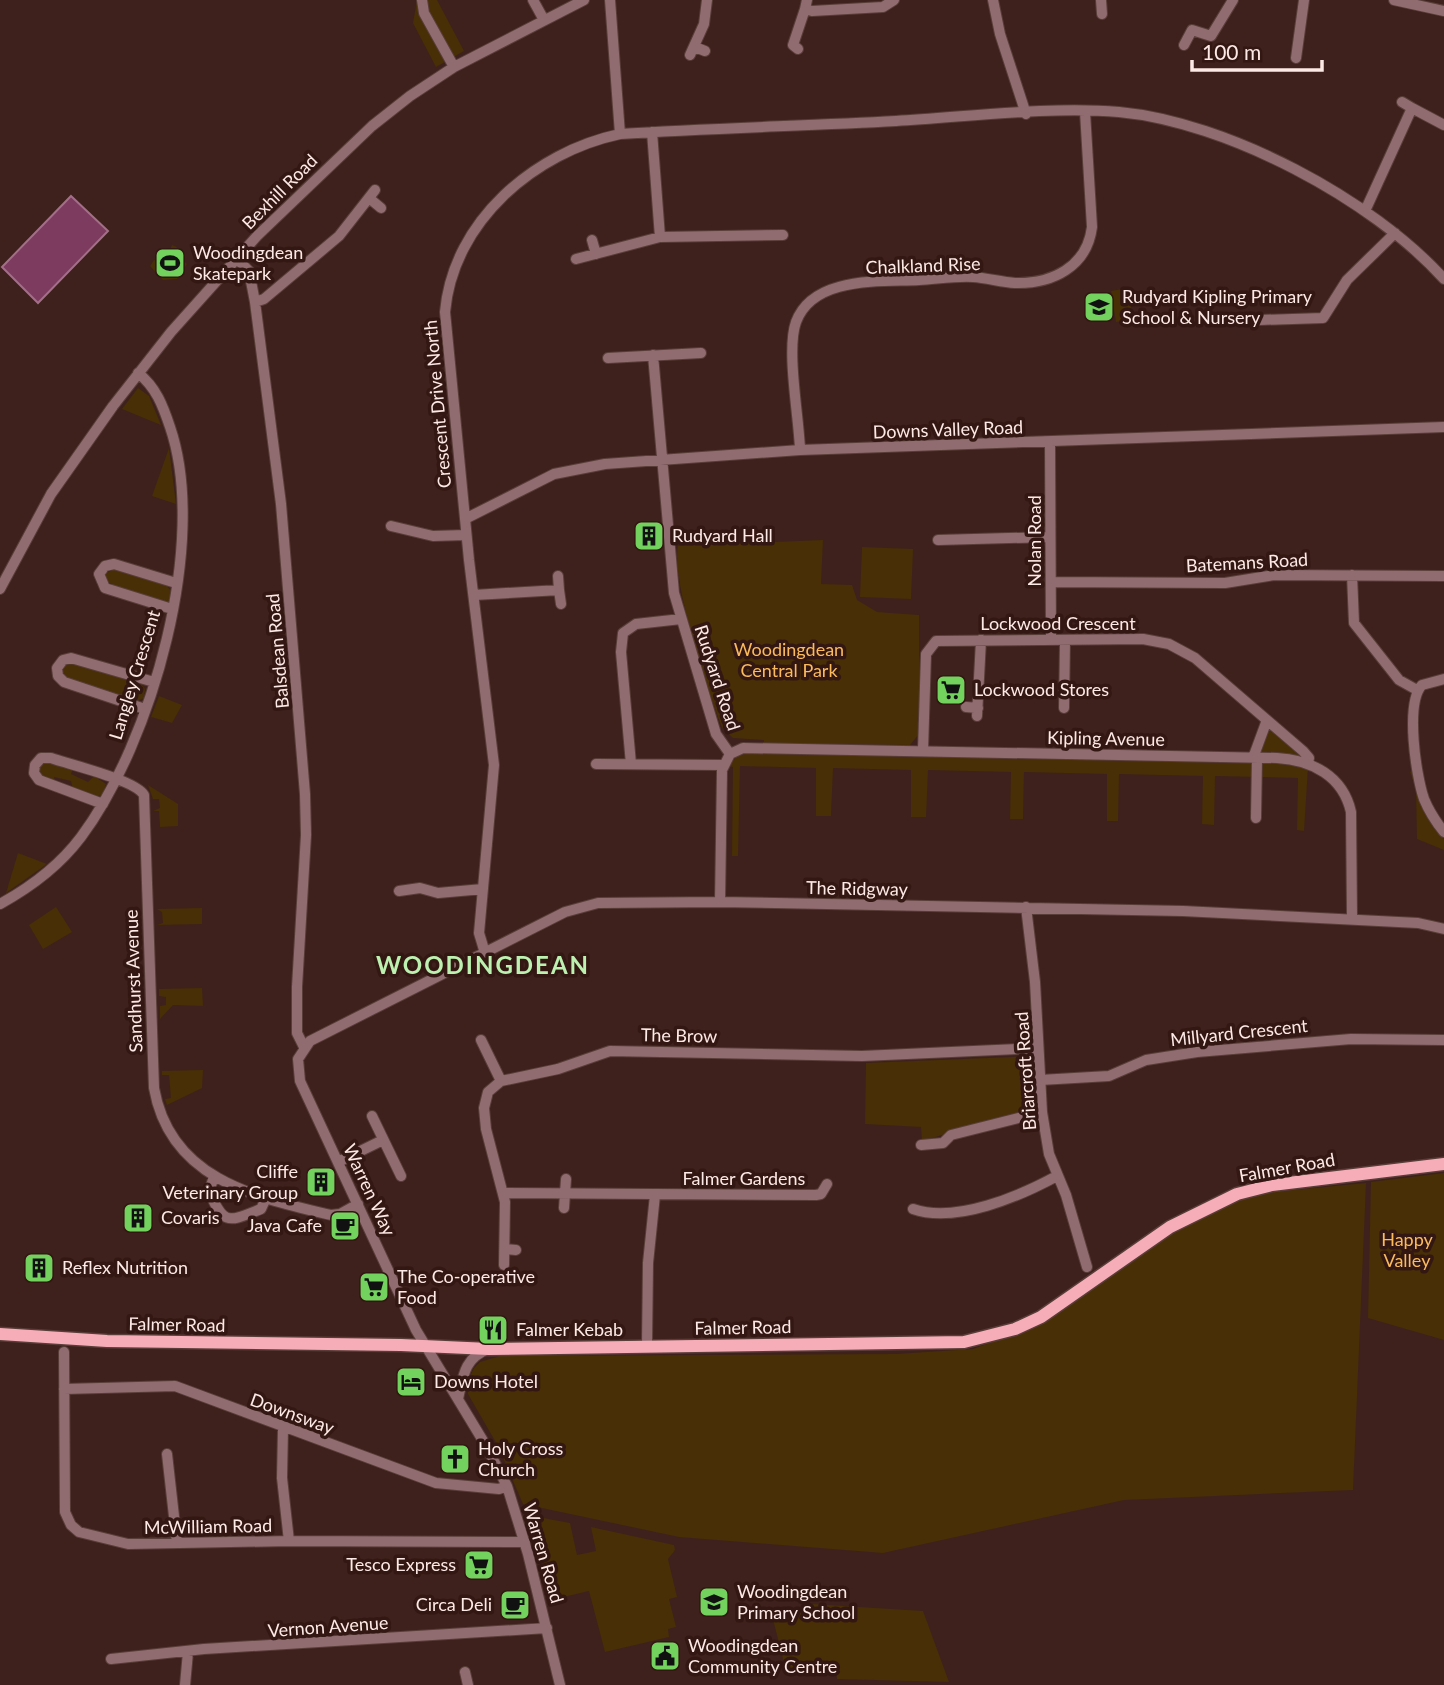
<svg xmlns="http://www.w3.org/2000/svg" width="1444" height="1685" font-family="Lato,sans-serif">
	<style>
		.green { fill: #482f06 }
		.water { fill: #7d3b60; stroke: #a36f88; stroke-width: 2 }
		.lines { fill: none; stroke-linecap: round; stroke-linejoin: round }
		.minor-casing { stroke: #593d38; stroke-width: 12 }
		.major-casing { stroke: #593d38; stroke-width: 15 }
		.minor { stroke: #906c71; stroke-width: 10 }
		.major { stroke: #f6adb8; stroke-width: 12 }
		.labels { text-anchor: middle; stroke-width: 7; stroke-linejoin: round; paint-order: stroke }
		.street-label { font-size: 18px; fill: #fde9e5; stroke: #331712 }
		.poi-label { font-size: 18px; fill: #fde9e5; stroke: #331712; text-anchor: start }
		.park-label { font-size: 18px; fill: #fbbb5d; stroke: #331712 }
		.district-label { font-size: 24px; font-weight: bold; letter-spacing: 2px; fill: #bdf1b1; stroke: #331712 }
	</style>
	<rect width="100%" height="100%" fill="#3e211c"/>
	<!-- green -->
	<path class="green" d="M417,0H437L464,51L436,67L413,23Z
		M172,245L177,247L172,259L179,251L183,254L174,266L184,261L187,264L177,279L163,280L150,266L154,260L164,263Z
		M1128,288L1133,320L1116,322L1111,291Z
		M138,388L149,396L161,425L122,409Z
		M169,448L176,504L152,496Z
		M823,540L821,584L852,585L857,600L877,612L919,615V734L910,745L764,743V740L733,738L722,727C708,692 671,580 678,546Z
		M862,547L913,549L911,599L860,597Z
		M114,568L166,585L171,591V598L166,603L108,587L103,576Z
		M73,662L142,685L145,689L144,698L135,702L64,678L60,667Z
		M159,696L182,705L172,723L151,717Z
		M1267,720L1308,763L1253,753Z
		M748,753L1293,764L1308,768L1304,831L1297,830L1298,778L1215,776L1214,825L1202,824L1203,776L1119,774L1118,821H1107V774L1024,772L1023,819H1010L1011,772L928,770L926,817H911V770L833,768L831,816H816V768L740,766L738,856H732L733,767L729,766L736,757Z
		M47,761L73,769L71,774L88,782L94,776L106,784L103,794L97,797L73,790L71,781L54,777L55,784L39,776L38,766Z
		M1415,769L1420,800L1444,839V850L1417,839L1416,789L1410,772Z
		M148,785L178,804V826L160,827L159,811H153L160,808L159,799H153Z
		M18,853L47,864L6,893Z
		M56,907L72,932L43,949L29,925Z
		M202,908V924L157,925L163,923L162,912L157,909Z
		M202,988L203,1006L173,1005L160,1019V1006L166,1005V997L159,996V989Z
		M1035,1056L1037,1096L1029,1109L922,1141L921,1127L865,1124L866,1063Z
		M203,1070L202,1088L167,1105L165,1099L171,1098L169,1075H162V1071Z
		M1444,1173V1340L1368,1318L1371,1182Z
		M1366,1183L1353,1490L1124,1500L883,1553L679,1537L523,1504L498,1446L468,1394V1381L474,1368L480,1362L500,1356L896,1354L973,1349L1037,1326L1155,1243L1223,1205L1253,1194Z
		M538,1517L570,1523L577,1555L596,1551L591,1527L674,1545L675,1550L668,1559L677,1597L669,1599L676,1627L668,1629L669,1637L605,1652L589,1591L551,1600L531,1520Z
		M812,1604L923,1611L949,1682L837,1679L836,1671L785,1667L772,1615Z"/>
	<!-- water -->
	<path class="water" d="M71,196L108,231L38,303L2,267Z"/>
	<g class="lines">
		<!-- minor casing -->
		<g class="minor-casing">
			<path id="minor" d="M422,0L424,13L454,67
				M533,0L544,20
				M610,0L620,134
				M807,0L805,9L812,11L883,7L894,0
				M993,0L1000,34L1026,114
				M1101,0L1102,14
				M1394,0L1444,11
				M1184,45L1192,30L1211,36L1233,0
				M695,47L705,51
				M798,49L793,45L805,9
				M690,55L704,24L707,0
				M1296,58L1304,0
				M1402,102L1412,108
				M652,132L660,237L783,235
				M369,198L381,208
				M1365,211L1412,108L1444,125
				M592,240L596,254
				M236,258L249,271L255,302L281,504L305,794L306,835L297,987V1033L304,1047
				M576,259L660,237
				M255,302L264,299L339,236L375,190
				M1259,320L1323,318L1347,280L1395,233
				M653,355L674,593L716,734L730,754
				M608,358L701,353
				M1050,443L1051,640
				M800,450C799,417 786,350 796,322C813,276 880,282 919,280C937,279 955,276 973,277C987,278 1001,282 1015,283C1052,284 1087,267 1092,227L1085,112
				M465,519L554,474L605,464L800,450L1444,427
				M391,526L433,536L466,535
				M938,540L1050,537
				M1352,575L1354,623L1399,680L1417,690
				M1051,582L1225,583L1274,575L1444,576
				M0,589L51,494L113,406L171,332L257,236L372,126L410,96L454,67L584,0
				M559,590L561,604
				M474,595L559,590L558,576
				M172,609L105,588L99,574L105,566L114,564L176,583
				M1444,679L1422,685C1405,703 1416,776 1424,799C1429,811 1436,822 1444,832
				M966,707L978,708
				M1064,708L1065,640
				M145,709L64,682L58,676L57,668L63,660L71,658L154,682
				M977,716L981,640
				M923,750L926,654L936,641L1143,639L1169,644L1195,658L1303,751L1309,758L1308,763
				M1253,758L1267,720
				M596,764L723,765
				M631,764L621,652L623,633L636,624L681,619
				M103,804L39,780L34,773L35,765L41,758H51C71,765 135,780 144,795L154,1088C170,1179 254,1197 331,1215L340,1214L358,1204
				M1256,818L1257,758
				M399,891L420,888L438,893L483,889
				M720,902L722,770L730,754L743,748L1277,758C1312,760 1343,776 1351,812L1352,918
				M0,904C31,887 60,865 81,837C152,742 209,541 170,427C163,406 156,387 138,373
				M1026,907L1035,982L1042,1112L1049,1154L1066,1195L1087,1267
				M485,953L479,933L494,765L469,560L445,312C453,221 535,152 620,134C712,128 804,126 896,121C967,117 1050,106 1119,112C1227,122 1372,199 1444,279
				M481,1040L501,1081
				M1040,1080L1109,1076L1146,1060L1197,1052L1351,1039L1444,1040
				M372,1116L401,1176
				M921,1145L943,1143L951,1135L1042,1112
				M338,1162L383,1140
				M214,1177L209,1191C224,1226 228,1222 261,1209L266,1198
				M503,1193L816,1195L821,1194L827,1184
				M564,1208L566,1179
				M913,1209C956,1224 1020,1196 1057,1176
				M505,1249L516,1250
				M504,1265L505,1202L486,1129L484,1108L488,1092L501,1081L558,1069L610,1051L862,1056L1038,1048
				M647,1346L648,1263L655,1195
				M64,1352L65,1512L71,1525L79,1532L128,1544L289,1541L525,1542
				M64,1389L175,1386L436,1483L499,1489L507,1486
				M458,1399C463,1377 464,1358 488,1349
				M283,1428L282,1478L289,1541
				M167,1454L177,1543
				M111,1659L204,1649L547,1628
				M465,1672L468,1685
				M185,1685L188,1652
				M560,1685L528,1554L507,1486L485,1444L416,1330L300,1081L298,1059L310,1041L565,912L598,903L720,902L1183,911L1418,923L1444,929"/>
		</g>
		<!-- major casing -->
		<g class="major-casing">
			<path id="major" d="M0,1334L107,1341L401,1345L489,1349L964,1342L1015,1329L1041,1317L1170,1227L1237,1194L1272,1185L1444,1164"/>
		</g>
		<!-- minor -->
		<use href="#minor" class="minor"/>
		<!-- major -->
		<use href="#major" class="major"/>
	</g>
	<!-- icons -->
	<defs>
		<g id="stadium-square" transform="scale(1.575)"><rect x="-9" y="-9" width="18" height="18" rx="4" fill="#72d25d" stroke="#331712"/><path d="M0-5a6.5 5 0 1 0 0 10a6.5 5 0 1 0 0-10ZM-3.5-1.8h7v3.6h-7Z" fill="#111"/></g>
		<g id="school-square" transform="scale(1.575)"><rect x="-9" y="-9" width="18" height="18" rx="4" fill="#72d25d" stroke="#331712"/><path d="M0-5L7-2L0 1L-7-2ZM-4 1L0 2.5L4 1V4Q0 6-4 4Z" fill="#111"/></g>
		<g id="building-square" transform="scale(1.575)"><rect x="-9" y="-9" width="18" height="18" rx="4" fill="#72d25d" stroke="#331712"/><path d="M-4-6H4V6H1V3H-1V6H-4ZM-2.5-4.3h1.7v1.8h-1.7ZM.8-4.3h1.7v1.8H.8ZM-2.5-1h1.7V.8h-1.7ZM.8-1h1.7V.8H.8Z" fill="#111"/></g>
		<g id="supermarket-square" transform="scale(1.575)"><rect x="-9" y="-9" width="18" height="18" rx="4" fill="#72d25d" stroke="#331712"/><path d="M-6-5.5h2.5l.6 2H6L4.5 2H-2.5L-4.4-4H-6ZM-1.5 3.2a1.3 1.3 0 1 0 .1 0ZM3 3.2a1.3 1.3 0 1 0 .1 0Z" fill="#111"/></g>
		<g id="cafe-square" transform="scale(1.575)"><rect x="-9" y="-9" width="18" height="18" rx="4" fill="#72d25d" stroke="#331712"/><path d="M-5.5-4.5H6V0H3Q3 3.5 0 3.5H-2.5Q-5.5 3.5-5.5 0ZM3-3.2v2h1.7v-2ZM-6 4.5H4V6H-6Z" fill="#111"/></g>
		<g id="restaurant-square" transform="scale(1.575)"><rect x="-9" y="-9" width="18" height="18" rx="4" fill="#72d25d" stroke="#331712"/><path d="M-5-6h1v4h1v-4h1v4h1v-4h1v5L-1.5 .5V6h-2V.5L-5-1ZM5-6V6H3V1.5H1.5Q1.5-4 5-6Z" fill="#111"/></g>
		<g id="hotel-square" transform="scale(1.575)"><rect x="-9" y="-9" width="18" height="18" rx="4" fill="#72d25d" stroke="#331712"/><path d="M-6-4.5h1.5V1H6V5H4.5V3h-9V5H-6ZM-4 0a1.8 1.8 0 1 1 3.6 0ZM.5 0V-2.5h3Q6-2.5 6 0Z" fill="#111"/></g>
		<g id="church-square" transform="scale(1.575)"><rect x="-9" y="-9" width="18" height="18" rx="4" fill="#72d25d" stroke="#331712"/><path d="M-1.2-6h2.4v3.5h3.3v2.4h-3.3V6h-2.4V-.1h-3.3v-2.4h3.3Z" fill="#111"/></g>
		<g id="civic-square" transform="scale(1.575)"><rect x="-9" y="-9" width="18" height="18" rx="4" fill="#72d25d" stroke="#331712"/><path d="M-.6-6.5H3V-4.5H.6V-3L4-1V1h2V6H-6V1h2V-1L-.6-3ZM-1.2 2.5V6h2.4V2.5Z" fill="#111"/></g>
	</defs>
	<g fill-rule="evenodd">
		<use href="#stadium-square" x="170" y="263"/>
		<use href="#school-square" x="1099" y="307"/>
		<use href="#building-square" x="649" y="536"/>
		<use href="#supermarket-square" x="951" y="690"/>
		<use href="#building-square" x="321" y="1182"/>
		<use href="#building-square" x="138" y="1218"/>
		<use href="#cafe-square" x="345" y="1226"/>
		<use href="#building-square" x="39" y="1268"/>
		<use href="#supermarket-square" x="374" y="1287"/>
		<use href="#restaurant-square" x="493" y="1330"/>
		<use href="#hotel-square" x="411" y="1382"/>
		<use href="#church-square" x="455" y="1459"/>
		<use href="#supermarket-square" x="479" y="1565"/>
		<use href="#school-square" x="714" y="1602"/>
		<use href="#cafe-square" x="515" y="1605"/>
		<use href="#civic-square" x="665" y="1656"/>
	</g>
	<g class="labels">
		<!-- street labels -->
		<g class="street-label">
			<text transform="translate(280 192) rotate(-45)" y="6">Bexhill Road</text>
			<text transform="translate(923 266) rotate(-2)" y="6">Chalkland Rise</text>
			<text transform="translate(438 404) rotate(-95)" y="6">Crescent Drive North</text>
			<text transform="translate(948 430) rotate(-2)" y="6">Downs Valley Road</text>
			<text transform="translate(1035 541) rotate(-90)" y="6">Nolan Road</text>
			<text transform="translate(1247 563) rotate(-3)" y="6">Batemans Road</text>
			<text x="1058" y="630">Lockwood Crescent</text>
			<text transform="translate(278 651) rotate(-95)" y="6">Balsdean Road</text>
			<text transform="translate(135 675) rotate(-73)" y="6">Langley Crescent</text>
			<text transform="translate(717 678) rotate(72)" y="6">Rudyard Road</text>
			<text transform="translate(1106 739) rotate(1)" y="6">Kipling Avenue</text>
			<text transform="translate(857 889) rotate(1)" y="6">The Ridgway</text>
			<text transform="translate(134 981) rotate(-92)" y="6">Sandhurst Avenue</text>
			<text transform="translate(1239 1033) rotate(-6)" y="6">Millyard Crescent</text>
			<text transform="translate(679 1036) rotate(1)" y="6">The Brow</text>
			<text transform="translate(1026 1071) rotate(-94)" y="6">Briarcroft Road</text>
			<text transform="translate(1287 1168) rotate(-10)" y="6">Falmer Road</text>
			<text x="744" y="1185">Falmer Gardens</text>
			<text transform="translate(369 1190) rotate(65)" y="6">Warren Way</text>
			<text transform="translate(177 1325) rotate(1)" y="6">Falmer Road</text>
			<text transform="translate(743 1328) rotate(-1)" y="6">Falmer Road</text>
			<text transform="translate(292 1414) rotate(20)" y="6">Downsway</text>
			<text transform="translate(208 1527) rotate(-1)" y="6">McWilliam Road</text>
			<text transform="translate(543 1553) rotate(74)" y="6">Warren Road</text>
			<text transform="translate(328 1627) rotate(-4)" y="6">Vernon Avenue</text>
		</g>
		<!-- poi labels -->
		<g class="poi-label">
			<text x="193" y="259">Woodingdean<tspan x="193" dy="21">Skatepark</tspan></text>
			<text x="1122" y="303">Rudyard Kipling Primary<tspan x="1122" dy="21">School &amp; Nursery</tspan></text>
			<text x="672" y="542">Rudyard Hall</text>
			<text x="974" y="696">Lockwood Stores</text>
			<text x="298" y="1178" text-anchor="end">Cliffe<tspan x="298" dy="21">Veterinary Group</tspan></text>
			<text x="161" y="1224">Covaris</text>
			<text x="322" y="1232" text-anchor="end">Java Cafe</text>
			<text x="62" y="1274">Reflex Nutrition</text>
			<text x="397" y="1283">The Co-operative<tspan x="397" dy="21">Food</tspan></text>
			<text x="516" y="1336">Falmer Kebab</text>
			<text x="434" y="1388">Downs Hotel</text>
			<text x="478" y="1455">Holy Cross<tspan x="478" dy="21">Church</tspan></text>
			<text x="456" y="1571" text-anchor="end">Tesco Express</text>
			<text x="737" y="1598">Woodingdean<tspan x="737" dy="21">Primary School</tspan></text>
			<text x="492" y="1611" text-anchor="end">Circa Deli</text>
			<text x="688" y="1652">Woodingdean<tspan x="688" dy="21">Community Centre</tspan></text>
		</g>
		<!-- park labels -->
		<g class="park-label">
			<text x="789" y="656">Woodingdean<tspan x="789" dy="21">Central Park</tspan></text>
			<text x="1407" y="1246">Happy<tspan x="1407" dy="21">Valley</tspan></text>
		</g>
		<!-- district labels -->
		<g class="district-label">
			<text x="483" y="974">WOODINGDEAN</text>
		</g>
	</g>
	<!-- scale -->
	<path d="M1192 60v10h130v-10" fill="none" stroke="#fde9e5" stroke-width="3.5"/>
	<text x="1202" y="60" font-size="21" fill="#fde9e5" stroke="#331712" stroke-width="5" paint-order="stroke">100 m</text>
</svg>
